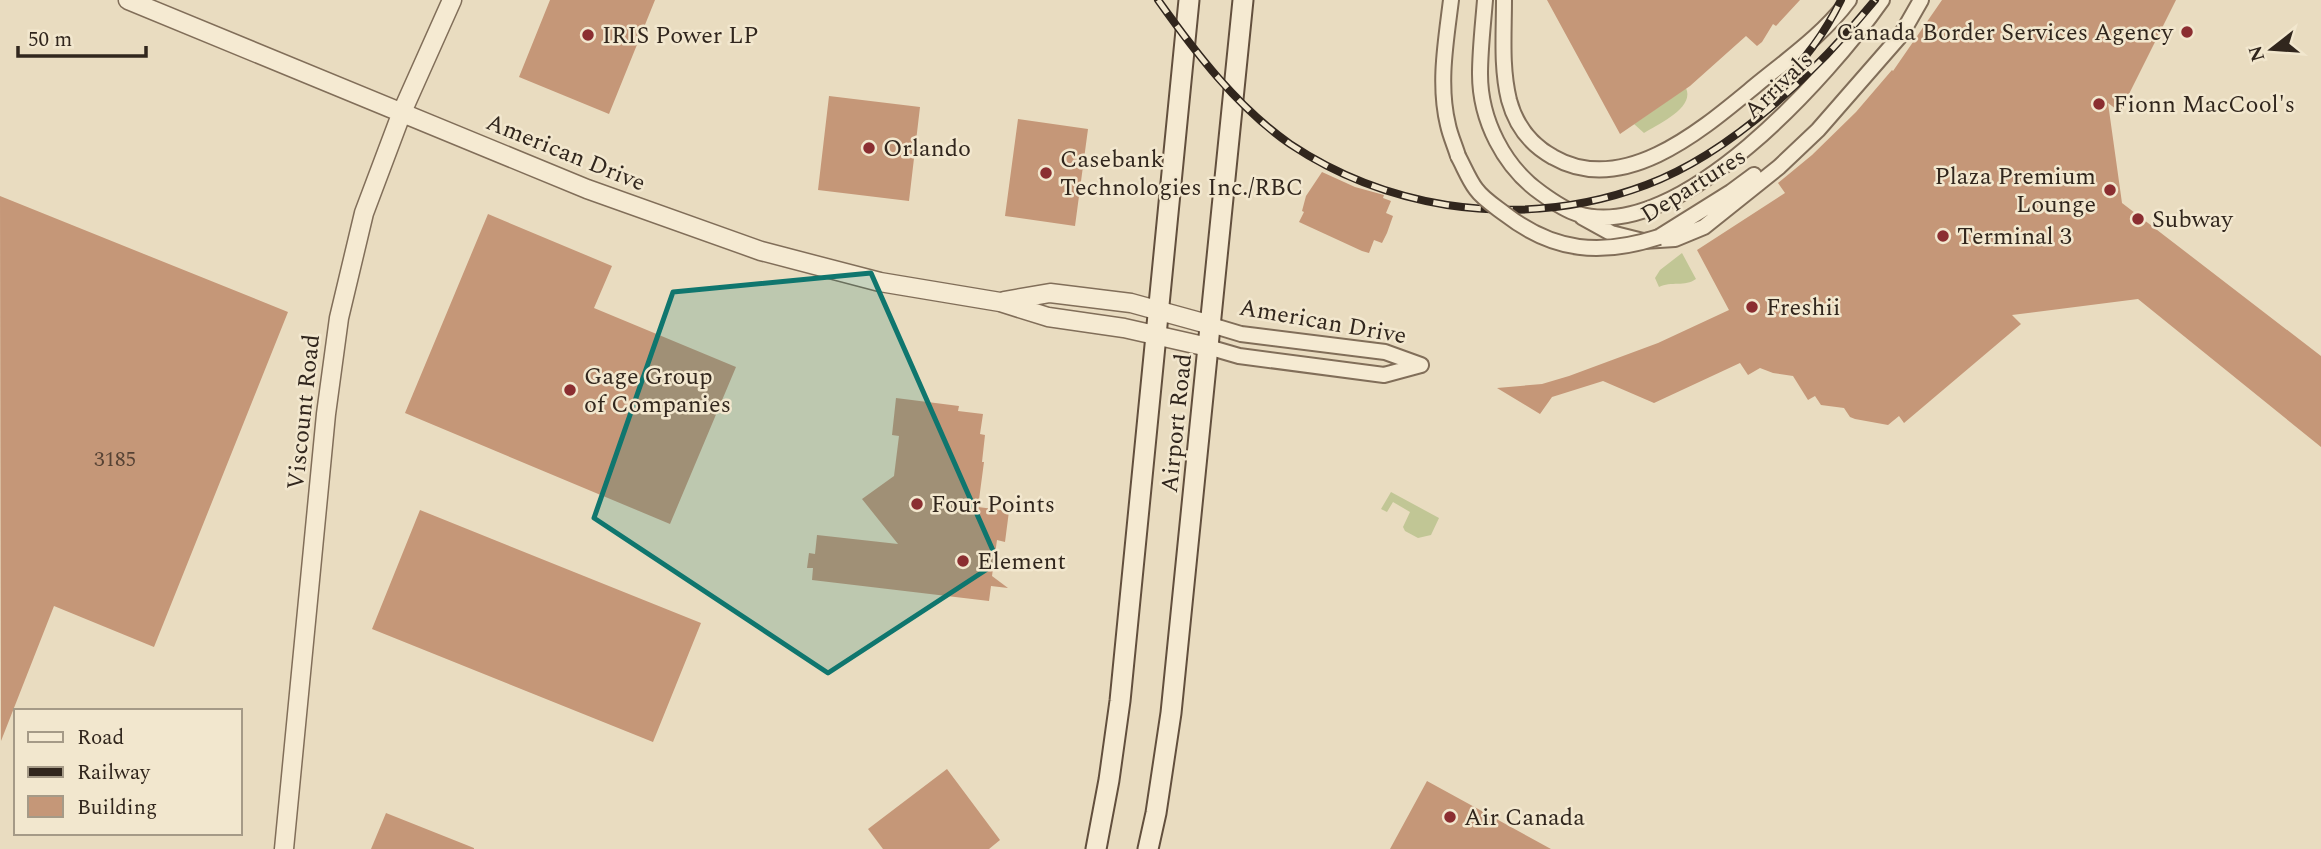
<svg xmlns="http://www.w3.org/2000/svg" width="2321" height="849" font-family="Spectral,serif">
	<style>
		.green { fill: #c1c695 }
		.building { fill: #c59778 }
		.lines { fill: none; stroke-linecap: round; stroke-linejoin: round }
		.minor-casing { stroke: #816e59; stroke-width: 18 }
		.tertiary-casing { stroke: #816e59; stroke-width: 21 }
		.secondary-casing { stroke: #624f3d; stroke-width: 23 }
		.minor { stroke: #f5ead2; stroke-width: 14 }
		.tertiary { stroke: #f5ead2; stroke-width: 18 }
		.secondary { stroke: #f5ead2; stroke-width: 19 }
		.rail-casing { stroke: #31261d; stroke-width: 8 }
		.rail { stroke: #f2e7ce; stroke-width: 5; stroke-dasharray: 16; stroke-linecap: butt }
		.minor-bridge-casing { stroke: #816e59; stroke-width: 18; stroke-linecap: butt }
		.minor-bridge { stroke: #f5ead2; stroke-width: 14 }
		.marked { fill: #0f766e; fill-opacity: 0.2; stroke: #0f766e; stroke-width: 5; stroke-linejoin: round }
		.poi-dot { fill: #8b2e31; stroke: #f2e7ce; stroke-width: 2.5 }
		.labels { text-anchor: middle; stroke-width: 5; stroke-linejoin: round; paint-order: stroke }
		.number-label { font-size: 21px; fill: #564234 }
		.poi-label { font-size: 24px; fill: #31261d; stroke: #f2e7ce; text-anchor: start }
		.street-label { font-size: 24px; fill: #31261d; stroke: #f2e7ce }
	</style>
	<rect width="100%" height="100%" fill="#e9dcc0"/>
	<!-- green -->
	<path class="green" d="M1686,88C1695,108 1658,124 1644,133L1634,124Z
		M1682,253L1696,279C1685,287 1671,281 1659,287L1655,278L1660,270Z
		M1391,492L1439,518L1431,535L1418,538L1405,531L1403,527L1410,512L1393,502L1387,512L1381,509Z"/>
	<!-- building -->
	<path class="building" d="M550,0H655L609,114L519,77Z
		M1547,0H1800L1776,26L1773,24L1762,42L1757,46L1746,36L1690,86L1620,134Z
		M1942,0H2176L2120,112L2108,103L2122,203L2321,356V447L2138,299L2012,315L2021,324L1904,423L1899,416L1888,425L1855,419L1850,417L1844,408L1821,405L1815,396L1808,400L1793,376L1773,373L1760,368L1748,375L1740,363L1654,403L1603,381L1552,397L1540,414L1497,388L1542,384L1569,376L1658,343L1729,310L1697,250L1785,193L1778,183L1812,155L1856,112L1892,70L1893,71Z
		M829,96L920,107L909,201L818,190Z
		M1018,119L1088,129L1075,226L1005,216Z
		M1322,172L1355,187L1384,195L1383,198L1391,201L1386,213L1393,216L1387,233L1382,243L1374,240L1369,253L1362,251L1299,222L1304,212L1302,211L1306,196Z
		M0,196L288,312L154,647L54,606L1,741Z
		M488,214L612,266L594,308L736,367L670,524L405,413Z
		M896,398L959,406L958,411L983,414L980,434L985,435L982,462H984L978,507L1009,511L1005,542L997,540L992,576L1008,588L991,586L989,601L812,580L813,568H807L809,553L815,554L817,535L898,544L862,499L894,476L899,436L892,435Z
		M420,510L701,623L653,742L372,629Z
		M947,769L1000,840L989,849H883L868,829Z
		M1427,781L1551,849H1390Z
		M386,813L474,848V849H371Z"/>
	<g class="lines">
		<!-- minor casing -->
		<g class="minor-casing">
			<path id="minor" d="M1451,0C1446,41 1438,84 1448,125C1450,135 1455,146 1458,156
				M1485,0C1483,25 1480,50 1480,74C1480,120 1504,167 1541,193C1552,201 1565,210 1578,214C1680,244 1830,74 1882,0
				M1504,0C1504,34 1501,67 1509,100C1516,126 1531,145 1553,157C1624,198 1704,128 1755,86C1788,59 1824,34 1849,0
				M1582,217L1611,233L1643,241L1675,239L1704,227L1779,167L1818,130L1901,35L1921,0
				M1659,237L1731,192L1754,175
				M1211,325L1241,334L1385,352L1421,365
				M1208,347L1239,356L1384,375L1421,365"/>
		</g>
		<!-- tertiary casing -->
		<g class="tertiary-casing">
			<path id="tertiary" d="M128,0L587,189L761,251L880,282L1000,302L1048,317L1124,328L1208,347
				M1004,301L1050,293L1131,303L1211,325
				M284,849L326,414L339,318L364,213L402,112L452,0"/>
		</g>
		<!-- secondary casing -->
		<g class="secondary-casing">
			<path id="secondary" d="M1096,849L1109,780L1120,701L1189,0
				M1148,849L1156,813L1171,713L1243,0"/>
		</g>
		<!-- minor -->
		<use href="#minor" class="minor"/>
		<!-- tertiary -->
		<use href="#tertiary" class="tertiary"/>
		<!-- secondary -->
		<use href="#secondary" class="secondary"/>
		<!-- rail casing -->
		<g class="rail-casing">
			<path id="rail" d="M1158,0C1195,52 1237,107 1290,144C1338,176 1391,196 1447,205C1514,215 1582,209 1646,185C1732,153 1818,70 1875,0
				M1769,94C1799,68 1824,35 1841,0"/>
		</g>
		<!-- rail -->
		<use href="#rail" class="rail"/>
		<!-- minor-bridge casing -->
		<g class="minor-bridge-casing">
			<path id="minor-bridge" d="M1458,156C1464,167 1469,180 1476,189C1483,199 1496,207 1505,214C1554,252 1601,256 1659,237"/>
		</g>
		<!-- minor-bridge -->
		<use href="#minor-bridge" class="minor-bridge"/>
	</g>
	<!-- marked area -->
	<path class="marked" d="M871,273L998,562L828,673L594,518L673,292Z"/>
	<!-- markers -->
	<g class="poi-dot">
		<circle cx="2187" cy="32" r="7"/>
		<circle cx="588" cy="35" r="7"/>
		<circle cx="2099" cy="104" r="7"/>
		<circle cx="869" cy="148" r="7"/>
		<circle cx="1046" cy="173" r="7"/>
		<circle cx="2110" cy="190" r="7"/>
		<circle cx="2138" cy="219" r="7"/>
		<circle cx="1943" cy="236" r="7"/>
		<circle cx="1752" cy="307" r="7"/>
		<circle cx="570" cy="390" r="7"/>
		<circle cx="917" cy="504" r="7"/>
		<circle cx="963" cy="561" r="7"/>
		<circle cx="1450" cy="817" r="7"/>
	</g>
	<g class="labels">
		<!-- number labels -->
		<g class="number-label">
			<text x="115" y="466">3185</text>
		</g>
		<!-- poi labels -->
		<g class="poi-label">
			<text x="2173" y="40" text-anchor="end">Canada Border Services Agency</text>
			<text x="602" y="43">IRIS Power LP</text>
			<text x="2113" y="112">Fionn MacCool's</text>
			<text x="883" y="156">Orlando</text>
			<text x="1060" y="167">Casebank<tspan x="1060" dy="28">Technologies Inc./RBC</tspan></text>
			<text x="2096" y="184" text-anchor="end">Plaza Premium<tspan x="2096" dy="28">Lounge</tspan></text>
			<text x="2152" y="227">Subway</text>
			<text x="1957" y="244">Terminal 3</text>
			<text x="1766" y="315">Freshii</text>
			<text x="584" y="384">Gage Group<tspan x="584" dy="28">of Companies</tspan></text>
			<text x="931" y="512">Four Points</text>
			<text x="977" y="569">Element</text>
			<text x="1464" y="825">Air Canada</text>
		</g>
		<!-- street labels -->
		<g class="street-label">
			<text transform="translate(1778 85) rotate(-44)" y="8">Arrivals</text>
			<text transform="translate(566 152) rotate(22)" y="8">American Drive</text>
			<text transform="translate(1693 185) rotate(-32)" y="8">Departures</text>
			<text transform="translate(1323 321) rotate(10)" y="8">American Drive</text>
			<text transform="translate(303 412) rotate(-84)" y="8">Viscount Road</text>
			<text transform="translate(1176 423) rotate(-84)" y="8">Airport Road</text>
		</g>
	</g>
	<!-- legend -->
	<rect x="14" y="709" width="228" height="126" fill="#f2e7ce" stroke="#a59a87" stroke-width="2"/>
	<rect x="28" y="732" width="35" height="10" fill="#f5ead2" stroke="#a59a87" stroke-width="2"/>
	<text x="77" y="744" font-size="21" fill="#31261d">Road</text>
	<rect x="28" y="767" width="35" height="10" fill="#31261d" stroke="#a59a87" stroke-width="2"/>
	<text x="77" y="779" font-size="21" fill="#31261d">Railway</text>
	<rect x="28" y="796" width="35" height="21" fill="#c59778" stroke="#a59a87" stroke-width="2"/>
	<text x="77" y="814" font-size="21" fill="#31261d">Building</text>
	<!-- north arrow -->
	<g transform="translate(2272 49) rotate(253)" stroke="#f2e7ce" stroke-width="5" paint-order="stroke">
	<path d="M0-5L12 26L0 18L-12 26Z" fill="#31261d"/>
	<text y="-10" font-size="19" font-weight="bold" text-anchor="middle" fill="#31261d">N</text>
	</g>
	<!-- scale -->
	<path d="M18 46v10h128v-10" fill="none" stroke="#31261d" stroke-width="3.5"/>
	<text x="28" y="46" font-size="21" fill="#31261d" stroke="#f2e7ce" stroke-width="5" paint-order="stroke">50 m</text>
</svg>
